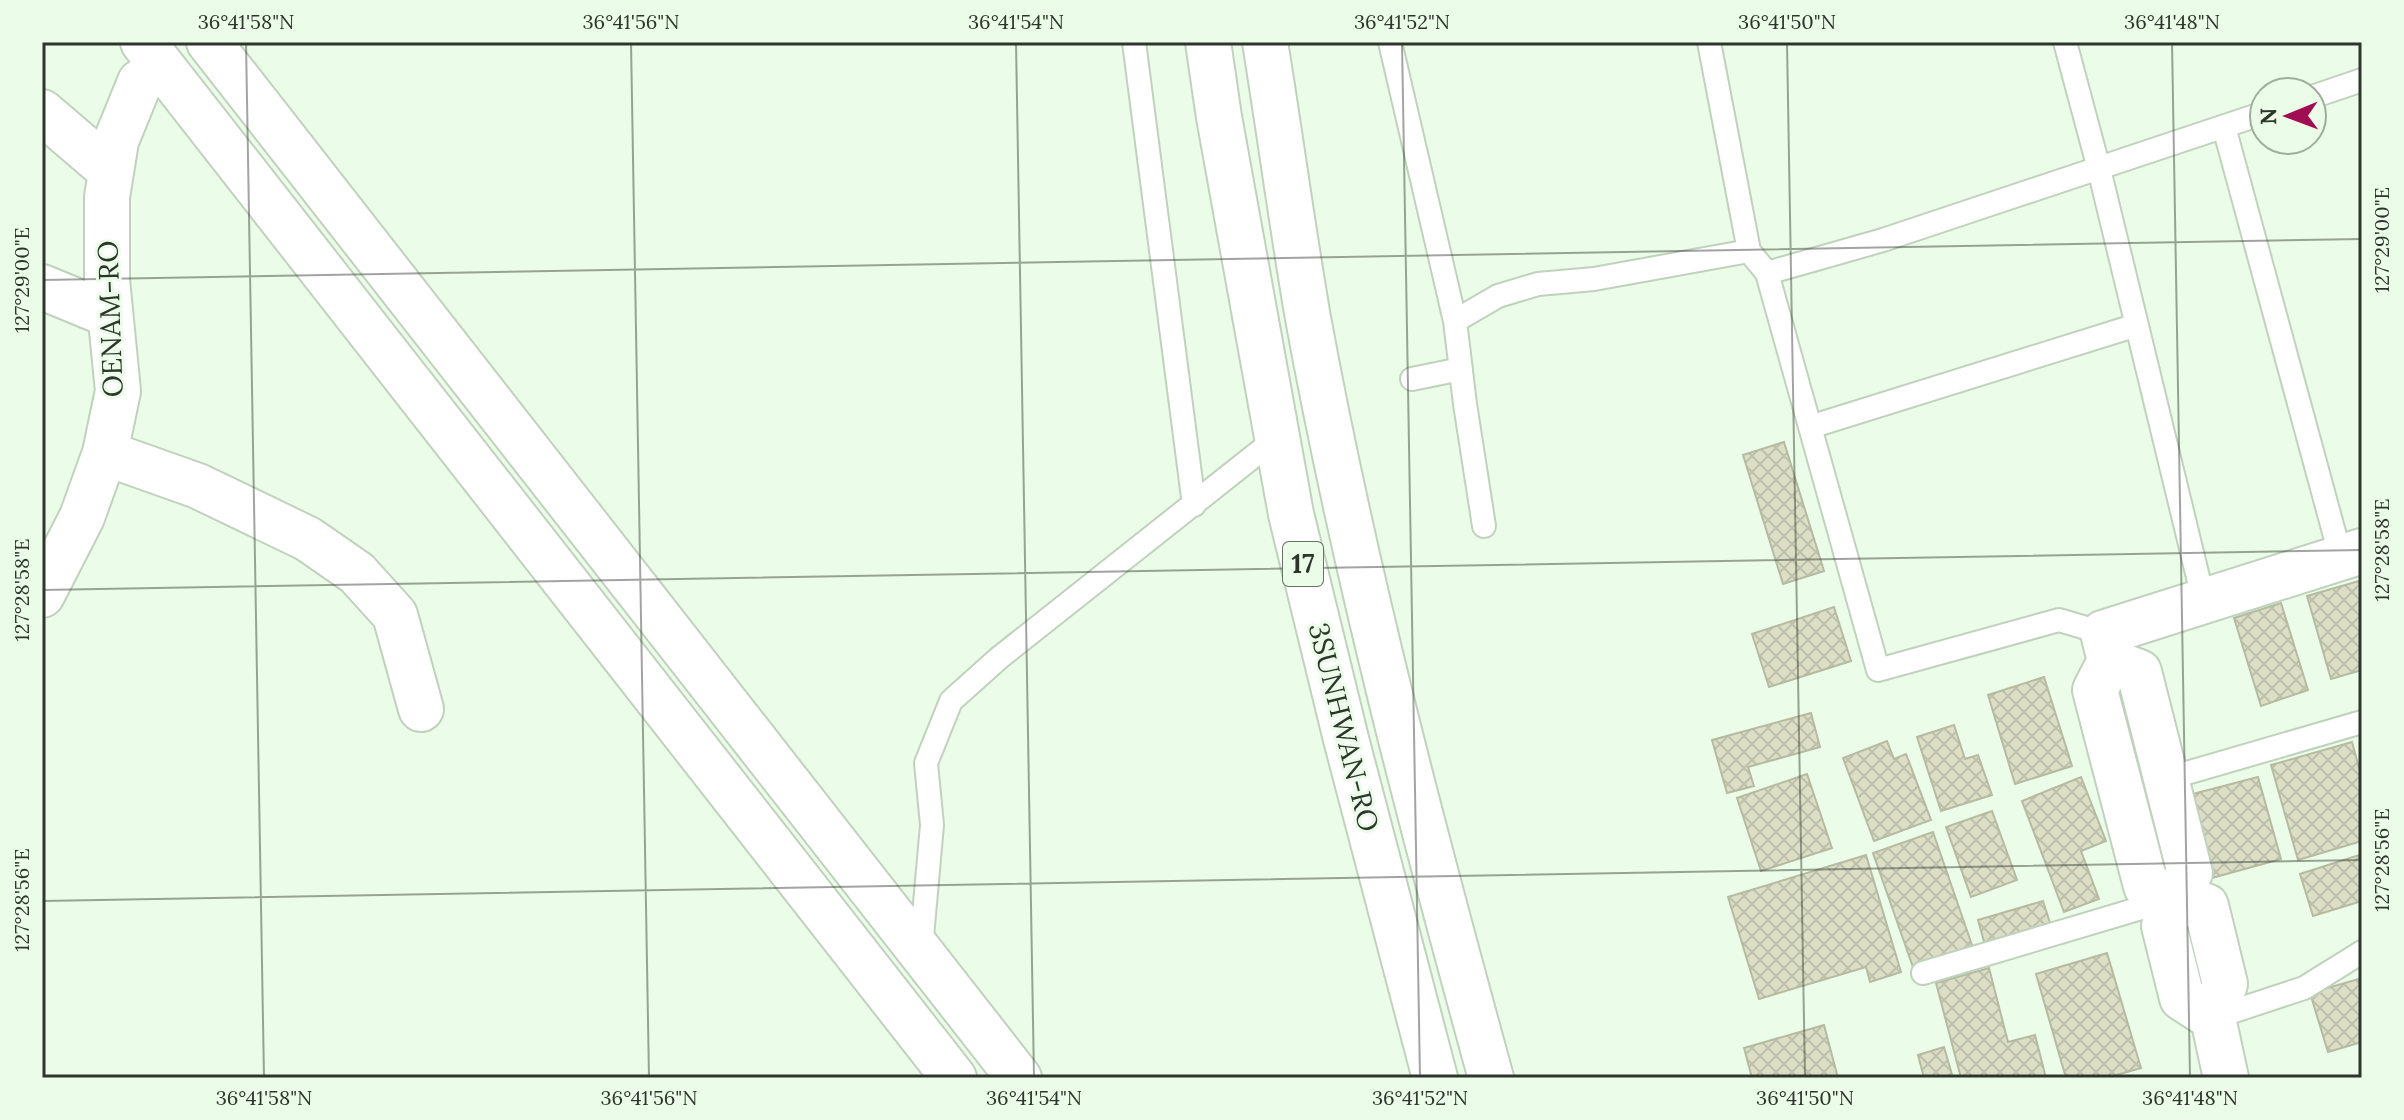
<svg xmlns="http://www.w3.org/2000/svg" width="2404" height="1120" font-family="Lora,serif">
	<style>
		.building { fill: url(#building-cross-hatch); stroke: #b6baa1; stroke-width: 2 }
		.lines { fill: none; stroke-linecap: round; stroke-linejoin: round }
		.service-casing { stroke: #c0d2bd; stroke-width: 26 }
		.minor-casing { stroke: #c0d2bd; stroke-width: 48 }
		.tertiary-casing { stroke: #c0d2bd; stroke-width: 48 }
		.trunk-casing { stroke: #c0d2bd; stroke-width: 48 }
		.service { stroke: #fff; stroke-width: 22 }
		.minor { stroke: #fff; stroke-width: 44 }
		.tertiary { stroke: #fff; stroke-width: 44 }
		.trunk { stroke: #fff; stroke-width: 44 }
		.ticks { fill: none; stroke: #2e352d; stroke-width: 2; stroke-opacity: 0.45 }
		.labels { text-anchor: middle; stroke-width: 6; stroke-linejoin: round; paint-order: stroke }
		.shield { fill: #ebfde8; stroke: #677165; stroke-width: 2 }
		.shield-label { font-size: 26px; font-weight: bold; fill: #2e352d }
		.street-label { font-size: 28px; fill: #2e352d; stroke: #ebfde8 }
		.neatline { fill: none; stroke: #2e352d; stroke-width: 3 }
		.ticks-label { font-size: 20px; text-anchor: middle; fill: #2e352d }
	</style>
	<defs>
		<pattern id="building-cross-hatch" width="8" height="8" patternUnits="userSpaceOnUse" patternTransform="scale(2)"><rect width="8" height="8" fill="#dcdfc6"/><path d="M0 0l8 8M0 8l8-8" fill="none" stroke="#bdc0aa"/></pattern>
	</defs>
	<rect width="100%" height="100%" fill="#ebfde8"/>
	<!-- building -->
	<path class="building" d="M1784,442L1824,571L1783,584L1743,455Z
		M2362,580V670L2331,679L2307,596Z
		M2281,603L2308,690L2261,706L2234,618Z
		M1834,607L1851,661L1769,687L1752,634Z
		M2044,677L2072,766L2015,784L1988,695Z
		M1811,713L1820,747L1748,767L1754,786L1727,793L1712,740Z
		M1954,725L1965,759L1978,755L1992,795L1941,811L1917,737Z
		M1887,741L1894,759L1906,754L1931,820L1874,841L1843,758Z
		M2352,742L2362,779V841L2298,860L2271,765Z
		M1807,774L1832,848L1761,871L1737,798Z
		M2081,777L2106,841L2081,851L2099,899L2064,912L2022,801Z
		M2258,777L2281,859L2212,878L2189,795Z
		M1992,811L2017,880L1971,897L1946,827Z
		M1933,832L1973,948L1914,970L1873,853Z
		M2362,854V901L2313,916L2300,874Z
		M1866,855L1901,972L1870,982L1866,967L1759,999L1728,897Z
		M2043,901L2051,926L1985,945L1978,920Z
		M2107,953L2141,1068L2106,1078H2066L2036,974Z
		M1989,968L2008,1042L2035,1035L2046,1078H1961L1936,983Z
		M2362,978V1042L2328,1052L2310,993Z
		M1824,1025L1838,1078H1752L1744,1048Z
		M1944,1047L1953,1078H1924L1918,1055Z"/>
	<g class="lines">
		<!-- service casing -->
		<g class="service-casing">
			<path id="service" d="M1134,42L1194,505
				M1390,42L1455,321L1465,404L1484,526
				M1709,42L1749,251L1767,273L1878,670L2059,620L2103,633
				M2065,42L2099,169L2204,602
				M2312,97L2362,80
				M2224,127L2341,558
				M1767,273L1883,240L2264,113
				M1455,321L1498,296L1538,284L1594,279L1749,251
				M1412,379L1461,369
				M1810,427L2137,325
				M2166,779L2362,722
				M921,948L932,825L926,763L951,701L999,658L1264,448
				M1923,973L2168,900
				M2213,1018L2304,988L2362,952"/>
		</g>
		<!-- minor casing -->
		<g class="minor-casing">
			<path id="minor" d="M42,112L111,171
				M42,287L110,315
				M105,453L198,486L308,539L357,573L395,615L421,709
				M42,595L82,517L105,453L118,391L107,280V197L116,141L140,82
				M2110,661L2139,672L2190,873L2176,897L2146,886L2095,690Z
				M2110,661L2103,633L2362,551
				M2176,897L2206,906L2225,984L2213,1018L2182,998L2164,926Z
				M2213,1018L2226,1078"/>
		</g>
		<!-- tertiary casing -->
		<g class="tertiary-casing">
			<path id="tertiary" d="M143,42L954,1078
				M209,42L1019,1078"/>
		</g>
		<!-- trunk casing -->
		<g class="trunk-casing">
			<path id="trunk" d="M1208,42L1219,117L1291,514L1346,739L1435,1078
				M1265,42C1280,134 1292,226 1308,318C1355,574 1422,827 1491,1078"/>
		</g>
		<!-- service -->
		<use href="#service" class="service"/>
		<!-- minor -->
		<use href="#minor" class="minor"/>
		<!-- tertiary -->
		<use href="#tertiary" class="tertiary"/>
		<!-- trunk -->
		<use href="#trunk" class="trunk"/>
	</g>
	<!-- ticks -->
	<path class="ticks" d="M246,42L264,1078M631,42L649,1078M1016,42L1034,1078M1402,42L1420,1078M1787,42L1805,1078M2172,42L2190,1078M42,280L2362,239M42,590L2362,550M42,901L2362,860"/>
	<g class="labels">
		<!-- shield labels -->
		<rect class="shield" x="1283" y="542" width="40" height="44" rx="6"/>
		<g class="shield-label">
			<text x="1303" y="573">17</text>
		</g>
		<!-- street labels -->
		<g class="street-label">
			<text transform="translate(110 319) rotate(-92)" y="10">OENAM-RO</text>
			<text transform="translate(1344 727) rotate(76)" y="10">3SUNHWAN-RO</text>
		</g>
	</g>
	<!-- border -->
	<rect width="2404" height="1120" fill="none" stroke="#ebfde8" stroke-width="88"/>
	<!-- north arrow -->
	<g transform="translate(2288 116) rotate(269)"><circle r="38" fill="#ebfde8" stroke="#9fad9d" stroke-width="2"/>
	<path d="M0-6L14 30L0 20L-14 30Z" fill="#a10d52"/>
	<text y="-12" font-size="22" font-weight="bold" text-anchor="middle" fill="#2e352d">N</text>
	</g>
	<rect x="44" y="44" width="2316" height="1032" class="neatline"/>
	<g class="ticks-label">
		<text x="246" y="29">36°41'58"N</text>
		<text x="631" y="29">36°41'56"N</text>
		<text x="1016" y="29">36°41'54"N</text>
		<text x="1402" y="29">36°41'52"N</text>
		<text x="1787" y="29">36°41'50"N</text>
		<text x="2172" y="29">36°41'48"N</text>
		<text transform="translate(2382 240) rotate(-90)" y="7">127°29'00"E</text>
		<text transform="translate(22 280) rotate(-90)" y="7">127°29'00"E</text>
		<text transform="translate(2382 550) rotate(-90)" y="7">127°28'58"E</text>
		<text transform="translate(22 590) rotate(-90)" y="7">127°28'58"E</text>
		<text transform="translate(2382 860) rotate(-90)" y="7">127°28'56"E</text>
		<text transform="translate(22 900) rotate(-90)" y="7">127°28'56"E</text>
		<text x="264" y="1105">36°41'58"N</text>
		<text x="649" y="1105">36°41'56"N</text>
		<text x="1034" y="1105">36°41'54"N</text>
		<text x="1420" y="1105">36°41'52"N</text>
		<text x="1805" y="1105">36°41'50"N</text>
		<text x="2190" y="1105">36°41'48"N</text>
	</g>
</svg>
